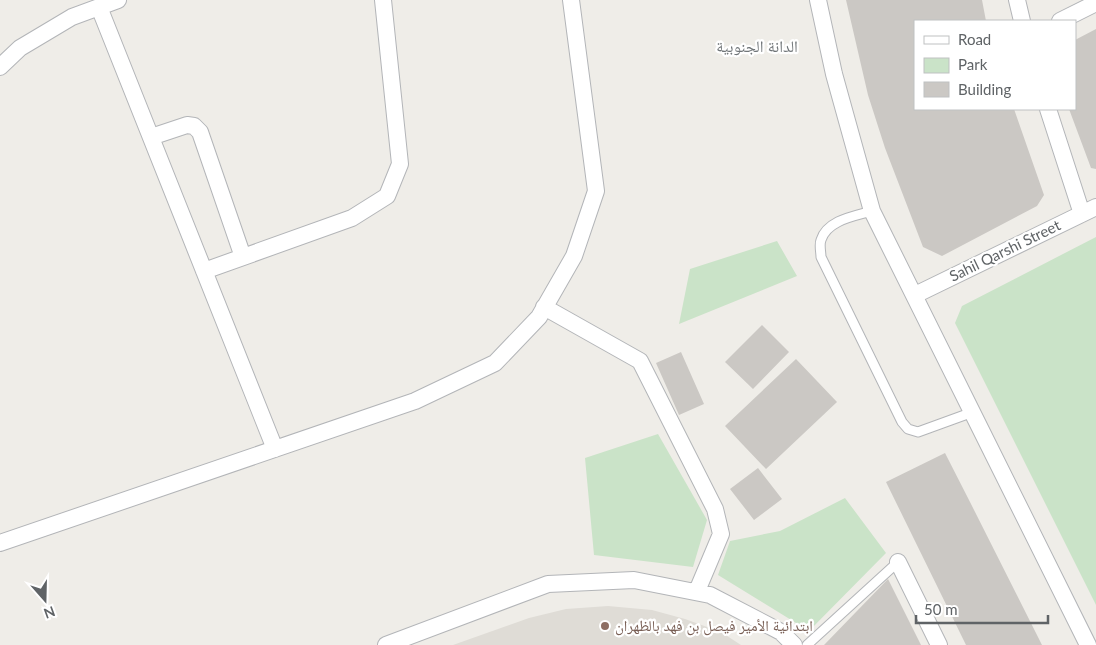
<svg xmlns="http://www.w3.org/2000/svg" width="1096" height="645" font-family="Lato,'Noto Naskh Arabic',sans-serif">
	<style>
		.education { fill: #dfdcd6 }
		.green { fill: #cae3c8 }
		.building { fill: #cbc8c4 }
		.lines { fill: none; stroke-linecap: round; stroke-linejoin: round }
		.service-casing { stroke: #b3b5b8; stroke-width: 11 }
		.minor-casing { stroke: #b3b5b8; stroke-width: 18 }
		.service { stroke: #fff; stroke-width: 9 }
		.minor { stroke: #fff; stroke-width: 16 }
		.education-dot { fill: #8d6e63; stroke: #fff; stroke-width: 2 }
		.labels { text-anchor: middle; stroke-width: 4.5; stroke-linejoin: round; paint-order: stroke }
		.street-label { font-size: 15px; fill: #5f6366; stroke: #fff }
		.education-label { font-size: 15px; fill: #785e54; stroke: #fff; text-anchor: start }
		.neighbourhood-label { font-size: 16px; fill: #707578; stroke: #fff }
	</style>
	<rect width="100%" height="100%" fill="#efede8"/>
	<!-- education -->
	<path class="education" d="M608,606L652,610L685,619L721,632L741,645H453L529,618L566,609Z"/>
	<!-- green -->
	<path class="green" d="M1096,237V605L955,323L962,306Z
		M777,241L797,276L679,324L690,269Z
		M658,434L707,520L693,567L594,555L585,458Z
		M845,498L886,553L809,631L718,575L730,541L780,531Z"/>
	<!-- building -->
	<path class="building" d="M846,0H982L986,21H915V109H1014L1044,195L1037,206L942,256L923,247L885,148L868,95Z
		M1096,29V169L1091,168L1069,109H1075V40Z
		M762,325L789,352L753,389L725,362Z
		M681,352L704,404L679,415L656,363Z
		M796,359L837,402L766,469L725,426Z
		M945,453L970,502L1042,645H966L886,482Z
		M758,468L782,499L754,520L730,489Z
		M888,579L921,645H824Z"/>
	<g class="lines">
		<!-- service casing -->
		<g class="service-casing">
			<path id="service" d="M872,211C855,216 827,220 821,240C819,245 821,252 821,257L902,422L908,429L918,432L973,412
				M807,645L898,562"/>
		</g>
		<!-- minor casing -->
		<g class="minor-casing">
			<path id="minor" d="M818,0L834,74L872,211L1088,645
				M1017,0L1022,21
				M99,7L275,449
				M1060,21L1096,3
				M0,67L20,48L72,17L118,0
				M1048,109L1082,214
				M151,137L187,125L194,126L200,132L243,257
				M204,271L352,218L387,196L400,164L383,0
				M915,295L1096,207
				M544,307L640,361L715,509L721,534L697,591
				M0,543L415,401L495,363L539,317L574,256L596,191L571,0
				M898,562L939,645
				M386,645L548,584L634,580L710,595L781,632L794,645"/>
		</g>
		<!-- service -->
		<use href="#service" class="service"/>
		<!-- minor -->
		<use href="#minor" class="minor"/>
	</g>
	<!-- markers -->
	<circle class="education-dot" cx="605" cy="626" r="5"/>
	<g class="labels">
		<!-- street labels -->
		<g class="street-label">
			<text transform="translate(1005 251) rotate(-26)" y="5">Sahil Qarshi Street</text>
		</g>
		<!-- education labels -->
		<g class="education-label">
			<text x="615" y="631">ابتدائية الأمير فيصل بن فهد بالظهران</text>
		</g>
		<!-- neighbourhood labels -->
		<g class="neighbourhood-label">
			<text x="757" y="52">الدانة الجنوبية</text>
		</g>
	</g>
	<!-- legend -->
	<rect x="914" y="20" width="162" height="90" fill="#ffffff" stroke="#bfc1c2"/>
	<rect x="924" y="36" width="25" height="8" fill="#ffffff" stroke="#bfc1c2"/>
	<text x="958" y="45" font-size="15" fill="#5f6366">Road</text>
	<rect x="924" y="58" width="25" height="15" fill="#cae3c8" stroke="#bfc1c2"/>
	<text x="958" y="70" font-size="15" fill="#5f6366">Park</text>
	<rect x="924" y="82" width="25" height="15" fill="#cbc8c4" stroke="#bfc1c2"/>
	<text x="958" y="95" font-size="15" fill="#5f6366">Building</text>
	<!-- north arrow -->
	<g transform="translate(45 600) rotate(160)" stroke="#ffffff" stroke-width="4" paint-order="stroke">
	<path d="M0-4L9 19L0 12L-9 19Z" fill="#5f6366"/>
	<text y="-8" font-size="14" font-weight="bold" text-anchor="middle" fill="#5f6366">N</text>
	</g>
	<!-- scale -->
	<path d="M916 615v8h132v-8" fill="none" stroke="#5f6366" stroke-width="2.5"/>
	<text x="924" y="615" font-size="15" fill="#5f6366" stroke="#ffffff" stroke-width="4" paint-order="stroke">50 m</text>
</svg>
